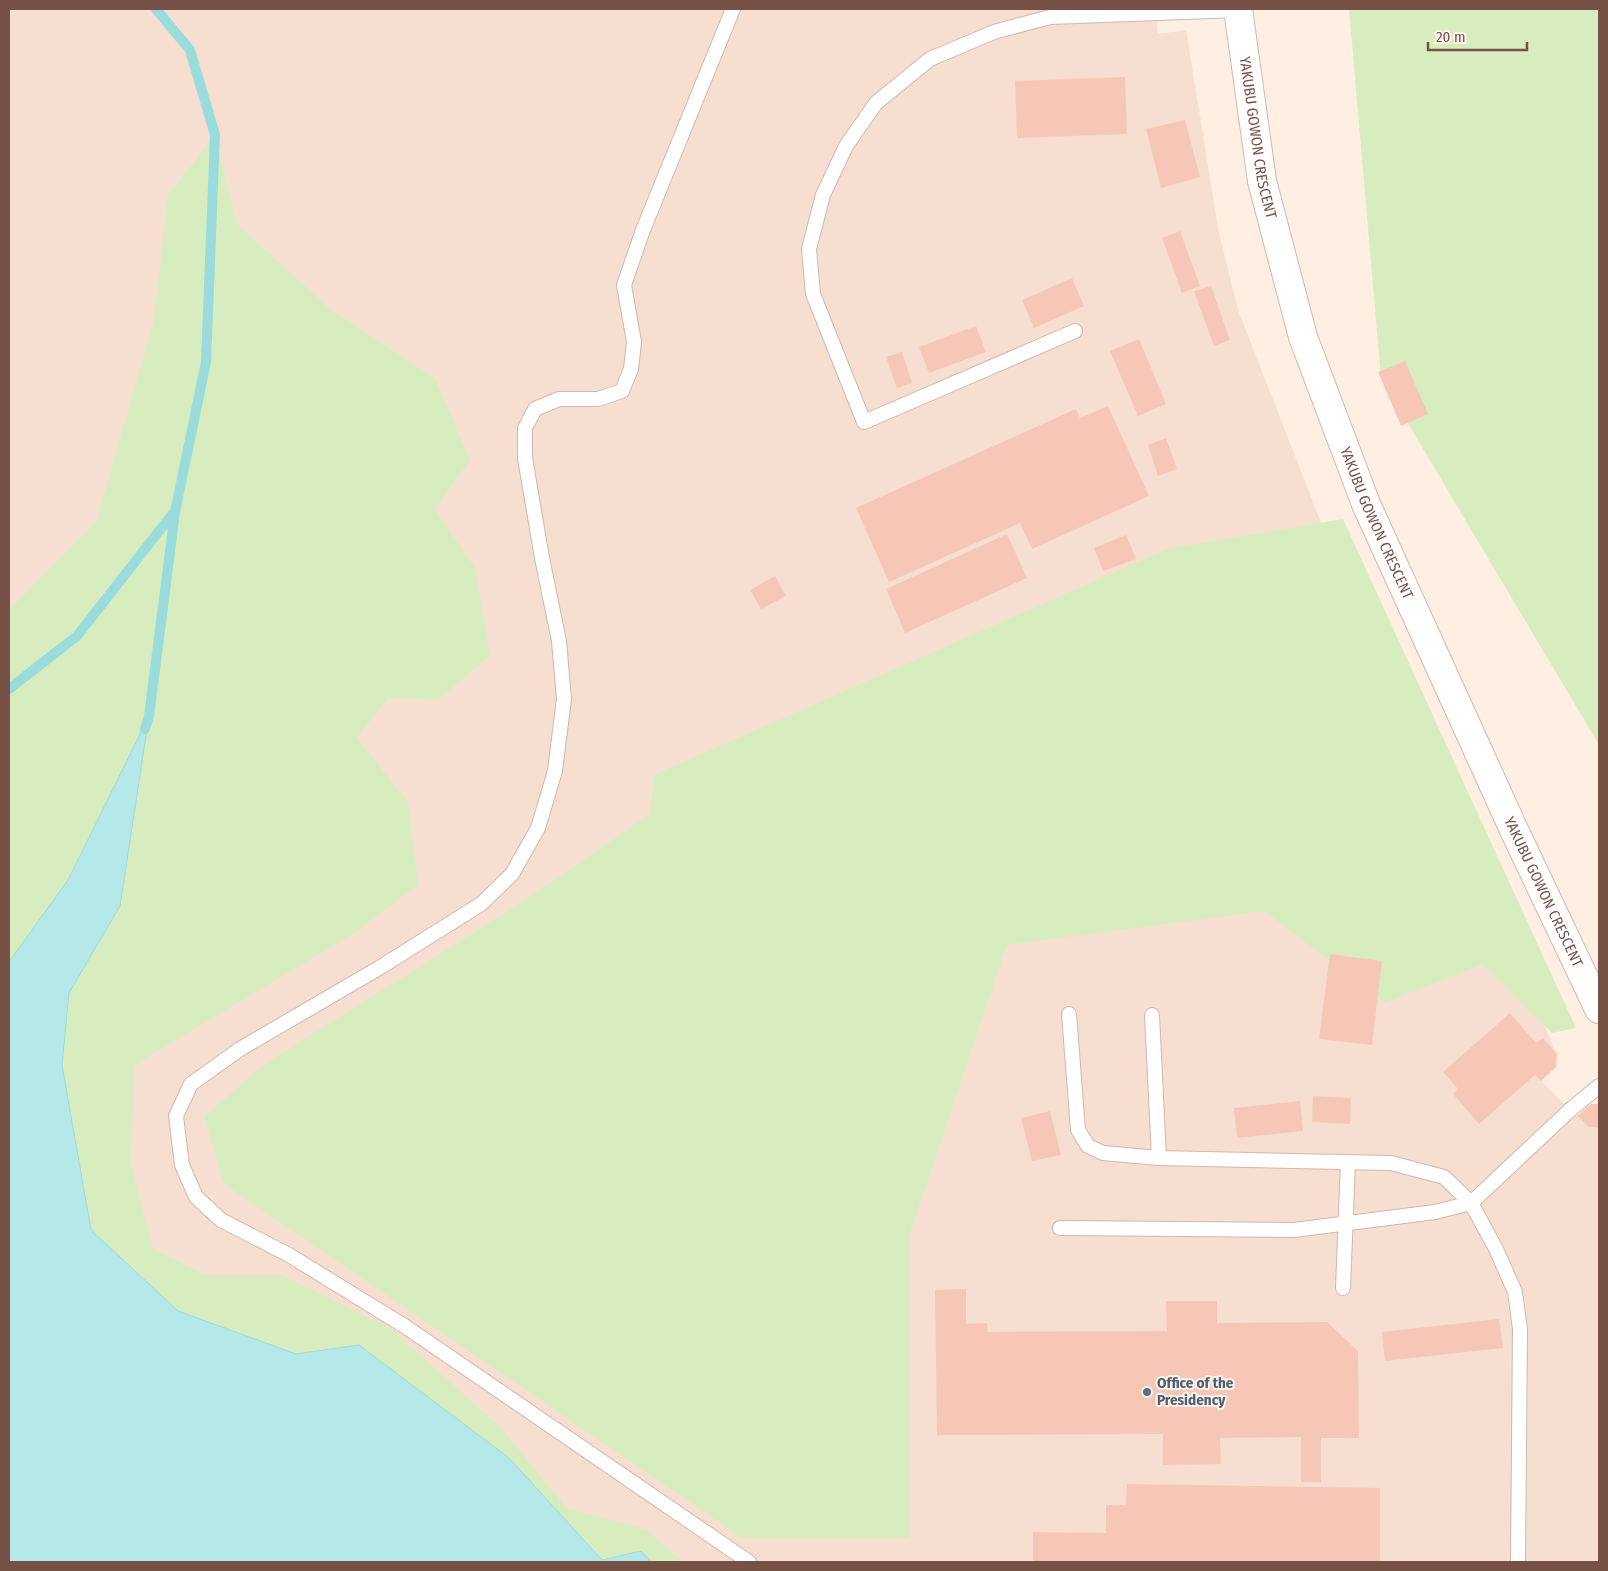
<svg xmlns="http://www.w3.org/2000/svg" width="1608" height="1571" font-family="'Fira Sans Condensed',sans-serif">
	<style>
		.residential { fill: #f6dfd0 }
		.green { fill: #d8edbf }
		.water { fill: #b5e9e9; stroke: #9adcdc }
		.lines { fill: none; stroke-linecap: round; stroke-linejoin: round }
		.stream { stroke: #9adcdc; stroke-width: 10 }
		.building { fill: #f6c7b7 }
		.service-casing { stroke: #d2b7aa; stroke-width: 16 }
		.minor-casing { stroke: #d2b7aa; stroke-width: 30 }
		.service { stroke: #fff; stroke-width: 14 }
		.minor { stroke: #fff; stroke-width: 28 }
		.service-dot { fill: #5c6f8a; stroke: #fff4ea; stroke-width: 2 }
		.labels { text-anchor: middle; stroke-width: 4; stroke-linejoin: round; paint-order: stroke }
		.street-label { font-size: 15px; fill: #785146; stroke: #fff4ea }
		.service-label { font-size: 15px; font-weight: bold; fill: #4e5e75; stroke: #fff4ea; text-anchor: start }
	</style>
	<rect width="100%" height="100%" fill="#feefe2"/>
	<!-- residential -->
	<path class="residential" d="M9,9H1156L1158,34L1186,30L1219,233L1238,310L1322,525L1557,1054L1556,1067L1541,1081L1570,1110L1589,1127L1599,1128V1562H9Z"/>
	<!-- green -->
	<path class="green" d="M1349,9H1599V745L1381,378Z
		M215,135L237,224L329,308L435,378L470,460L435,509L475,568L490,656L438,700L388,698L357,738L408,802L418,885L354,933L134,1065L131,1163L153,1249L205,1275H282L390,1328L500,1427L567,1508L648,1530L682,1562H651L641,1551L602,1560L509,1458L359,1345L296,1354L178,1311L91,1230L62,1065L69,993L120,906L149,718L68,880L9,962V610L96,522L153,324L168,195Z
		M1343,519L1576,1028L1552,1033L1483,964L1385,1003L1264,911L1007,945L910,1233V1538H742L224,1184L204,1117L263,1065L524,901L650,814L654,775L1170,548Z"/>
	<!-- water -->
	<path class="water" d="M149,716L120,906L69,993L62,1065L91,1230L178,1311L296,1354L359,1345L509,1458L602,1560L641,1551L651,1562H9V962L68,880Z"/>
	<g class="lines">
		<!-- stream -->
		<path class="stream" d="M9,689L77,636L174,512
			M145,729L149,716L175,512L206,362L215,135L190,50L156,9"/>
	</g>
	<!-- building -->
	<path class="building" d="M1125,77L1127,134L1017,138L1015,81Z
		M1185,120L1200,177L1161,188L1146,129Z
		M1180,231L1200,286L1182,293L1162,238Z
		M1072,278L1084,306L1034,328L1022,300Z
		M1211,286L1230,340L1214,346L1194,291Z
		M976,326L986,352L929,373L919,347Z
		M1139,339L1166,404L1138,416L1110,351Z
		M902,352L912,383L897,388L886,357Z
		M1405,361L1428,414L1401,426L1378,372Z
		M1108,406L1149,496L1032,549L1020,523L889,582L856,508L1076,409L1080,418Z
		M1166,438L1177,469L1158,476L1148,445Z
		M1007,534L1027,578L905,633L886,589Z
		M1126,535L1136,559L1103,571L1094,548Z
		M775,576L786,596L761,609L750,590Z
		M1330,954L1382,961L1372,1045L1319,1039Z
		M1510,1013L1536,1043L1543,1038L1557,1054L1556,1067L1541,1081L1535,1075L1479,1124L1453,1094L1458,1089L1443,1072Z
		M1313,1096L1351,1098L1350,1124L1312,1122Z
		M1300,1101L1303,1131L1237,1138L1234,1108Z
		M1591,1104H1599V1128L1589,1127L1577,1116Z
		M1050,1111L1061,1155L1032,1161L1021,1118Z
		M966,1289V1324L987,1323L988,1332L1167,1331L1166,1301H1217V1323L1327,1322L1358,1351L1359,1438H1321V1482H1301V1437L1220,1438L1221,1464L1163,1465V1434L937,1435L935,1290Z
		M1499,1319L1503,1348L1385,1361L1382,1332Z
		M1127,1484L1380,1488V1562H1033V1532L1106,1533V1505H1126Z"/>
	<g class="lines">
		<!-- service casing -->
		<g class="service-casing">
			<path id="service" d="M733,9L643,230L624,285L634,342L631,369L622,391L598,399H559L535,409L525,428V458L542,558L559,641L564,699L555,771L538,828L512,874L481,904L379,968L240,1049L191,1084L176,1116L182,1165L196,1197L221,1220L289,1255L406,1327L749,1562
				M1075,331L864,422L813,294L809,249L823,195L846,146L876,103L930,59L994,32L1050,17L1238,10
				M1069,1014L1078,1130L1088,1146L1103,1153L1159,1158L1391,1163L1444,1177L1471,1203L1496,1249L1515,1292L1520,1329L1518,1562
				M1152,1015L1159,1158
				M1060,1228L1294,1230L1435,1212L1471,1203L1570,1110L1599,1086
				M1343,1288L1348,1162"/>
		</g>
		<!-- minor casing -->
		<g class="minor-casing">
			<g id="minor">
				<path id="s1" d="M1238,9L1262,181L1303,337L1366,504L1514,830L1599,1009"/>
			</g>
		</g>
		<!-- service -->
		<use href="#service" class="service"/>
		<!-- minor -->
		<use href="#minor" class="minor"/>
	</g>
	<!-- markers -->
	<circle class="service-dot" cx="1147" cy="1392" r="5"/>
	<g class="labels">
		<!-- street labels -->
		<g class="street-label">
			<text dy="5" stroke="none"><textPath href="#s1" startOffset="130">YAKUBU GOWON CRESCENT</textPath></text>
			<text dy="5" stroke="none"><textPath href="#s1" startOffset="535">YAKUBU GOWON CRESCENT</textPath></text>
			<text dy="5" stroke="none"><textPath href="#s1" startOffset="940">YAKUBU GOWON CRESCENT</textPath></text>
		</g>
		<!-- service labels -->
		<g class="service-label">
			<text x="1157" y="1388">Office of the<tspan x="1157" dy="17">Presidency</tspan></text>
		</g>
	</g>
	<!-- border -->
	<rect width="1608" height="1571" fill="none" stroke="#785146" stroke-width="20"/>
	<!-- scale -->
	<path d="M1428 42v8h99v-8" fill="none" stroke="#785146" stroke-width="2.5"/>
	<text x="1436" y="42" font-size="15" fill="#785146" stroke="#fff4ea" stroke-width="4" paint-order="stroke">20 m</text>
</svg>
